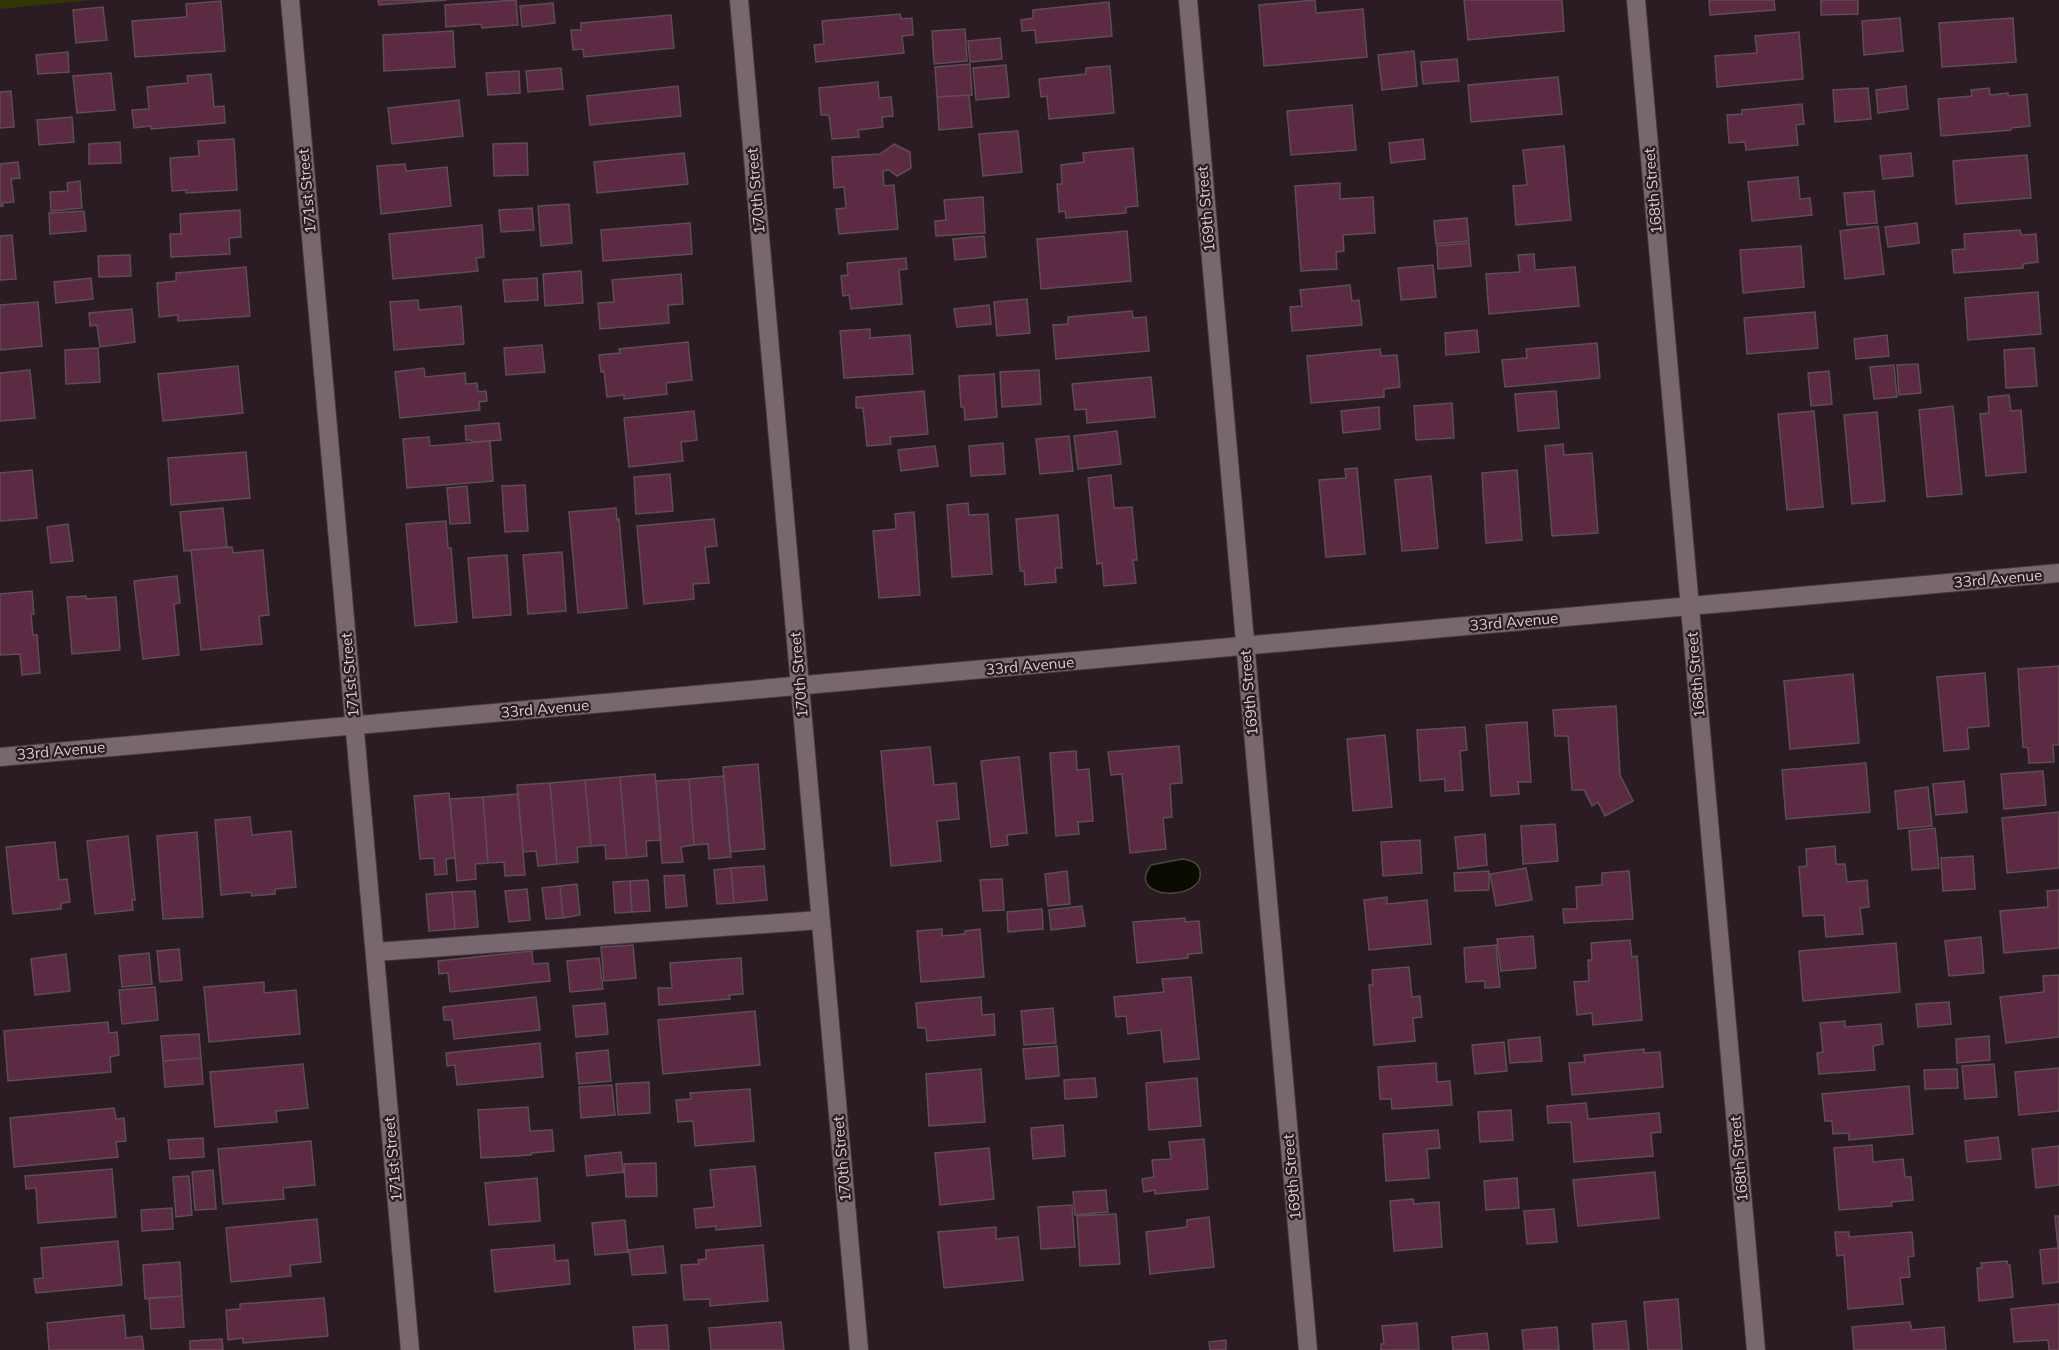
<svg xmlns="http://www.w3.org/2000/svg" width="2059" height="1350" font-family="Mulish,sans-serif">
	<style>
		.green { fill: #323605 }
		.water { fill: #0a0c00; stroke: #484740; stroke-width: 1.5 }
		.building { fill: #5c2b43; stroke: #5e4d54; stroke-width: 1.5 }
		.lines { fill: none; stroke-linecap: round; stroke-linejoin: round }
		.minor-casing { stroke: #463b40; stroke-width: 20 }
		.minor { stroke: #79676f; stroke-width: 18 }
		.labels { text-anchor: middle; stroke-width: 4.5; stroke-linejoin: round; paint-order: stroke }
		.street-label { font-size: 15px; fill: #dad0d4; stroke: #2a1c22 }
	</style>
	<rect width="100%" height="100%" fill="#2a1c22"/>
	<!-- green -->
	<path class="green" d="M0,0H92L0,9Z"/>
	<!-- water -->
	<path class="water" d="M1182,859C1190,860 1198,862 1200,871C1206,902 1124,901 1151,865Z"/>
	<!-- building -->
	<path class="building" d="M378,0H447L379,5Z
		M516,0L518,25L482,28L481,24L446,27L445,5Z
		M1315,0L1316,13L1363,9L1367,57L1264,66L1259,5Z
		M1464,0H1562L1564,31L1468,40Z
		M1709,0H1774L1775,10L1710,15Z
		M1821,0H1858V14L1821,15Z
		M221,1L225,51L135,57L132,21L187,17L186,4Z
		M1109,2L1112,36L1036,43L1035,30L1022,31L1021,20L1033,18V10Z
		M553,3L555,23L522,27L520,6Z
		M103,7L107,40L76,43L73,10Z
		M900,14L901,19L912,18L913,35L902,36L904,53L816,62L814,45L824,44L822,21Z
		M671,15L674,48L584,57L583,49L573,50L571,30H581V23Z
		M1900,18L1903,51L1864,55L1862,21Z
		M2013,18L2016,62L1942,67L1939,23Z
		M965,29L967,61L934,64L932,31Z
		M453,31L455,67L384,71L383,35Z
		M1799,32L1803,79L1717,87L1715,56L1757,53L1755,36Z
		M1000,38L1002,59L970,62L968,41Z
		M1414,51L1417,86L1382,90L1378,55Z
		M68,52L69,72L38,74L36,55Z
		M1457,59L1459,81L1423,84L1421,62Z
		M970,64L972,95L937,97L935,67Z
		M1006,65L1009,97L976,100L973,68Z
		M1110,66L1114,113L1049,119L1047,96L1041,97L1039,79L1086,74V68Z
		M561,68L563,89L528,92L526,71Z
		M519,71L520,93L488,95L486,73Z
		M111,73L115,110L77,113L73,76Z
		M211,74L214,107L224,106L225,123L151,129V126L134,128L132,110L149,109L147,87L188,83L187,76Z
		M1558,77L1562,114L1471,122L1468,85Z
		M878,82L879,98L891,97L893,116L882,117L883,127L858,130L859,137L832,139L829,115H821L819,88Z
		M678,86L681,116L590,125L587,96Z
		M1906,86L1908,109L1878,113L1876,90Z
		M1868,88L1871,119L1835,122L1833,90Z
		M1989,88L1990,95L2008,93V96L2027,94L2030,126L2011,128V130L1941,136L1938,99L1972,96L1971,90Z
		M11,91L14,127L0,128V92Z
		M969,95L972,127L939,130L937,97Z
		M459,100L463,136L392,144L388,108Z
		M1802,104L1804,124L1796,125L1798,145L1746,150L1745,142L1729,143L1727,115L1742,114V110Z
		M1352,105L1356,150L1291,155L1287,111Z
		M72,117L74,142L39,145L37,120Z
		M1018,131L1022,172L983,176L979,134Z
		M234,139L237,190L186,193V190L172,191L170,158L199,156L198,141Z
		M1423,139L1425,159L1391,163L1389,143Z
		M120,142L121,163L89,164V144Z
		M527,143L528,175L494,176L493,144Z
		M894,144L910,152L911,168L897,176L889,170L883,171L884,186L894,185L898,229L839,234L836,209L846,208L844,187L834,188L832,157L880,154Z
		M1564,146L1571,220L1516,225L1513,186L1527,185L1523,150Z
		M1133,148L1138,206L1126,207V213L1066,218L1065,211L1059,212L1057,184H1062L1061,165L1084,162L1083,153Z
		M684,153L688,184L597,193L594,162Z
		M1911,153L1913,176L1883,179L1880,156Z
		M2027,155L2031,198L1956,204L1953,161Z
		M18,162L20,178L11,179L14,202L2,203L3,206H0V164Z
		M405,164L406,171L447,167L451,206L381,214L377,166Z
		M1798,177L1800,199L1810,198L1812,215L1752,221L1748,182Z
		M80,181L82,208L51,211L50,192L68,191L67,183Z
		M1340,183V199L1373,197L1375,233L1343,235L1344,251L1336,252L1337,269L1301,271L1295,186Z
		M1874,191L1877,223L1847,225L1844,193Z
		M983,197L985,233L936,236L935,221L946,220L944,200Z
		M569,204L572,243L541,246L538,206Z
		M532,208L534,230L501,232L499,210Z
		M240,210L241,237L229,238L230,254L171,257L170,234H181L180,214Z
		M84,211L86,231L50,234L49,213Z
		M1467,218L1469,241L1436,244L1434,221Z
		M690,223L692,254L603,261L601,230Z
		M1917,223L1919,243L1888,247L1885,227Z
		M482,225L484,257L476,258L478,271L393,279L389,234Z
		M1878,226L1884,274L1845,279L1840,231Z
		M2020,230L2021,235L2036,234L2038,262L2023,264V268L1954,273L1952,250L1965,249L1964,234Z
		M1127,231L1131,281L1041,289L1037,239Z
		M12,235L16,279L0,280V236Z
		M984,236L986,257L955,260L953,239Z
		M1469,243L1471,266L1438,269L1437,246Z
		M1801,246L1804,287L1743,293L1740,250Z
		M1534,254L1535,270L1575,267L1579,306L1489,314L1486,274L1520,272L1518,255Z
		M130,255L131,276L99,277L98,256Z
		M906,258L907,269L899,270L902,304L851,309L849,295L843,296L841,276L848,275L847,263Z
		M1433,265L1436,297L1401,300L1398,268Z
		M246,267L250,316L178,321V315L159,317L157,283L176,281V273Z
		M581,271L583,303L545,306L543,274Z
		M681,274L683,304L668,305L669,323L600,329L598,303L614,302L612,280Z
		M91,278L93,299L56,303L54,282Z
		M537,278L538,300L505,302L503,280Z
		M1350,285L1352,301L1359,300L1362,325L1292,331L1290,307L1302,306L1300,290Z
		M2038,292L2041,334L1968,340L1965,298Z
		M1027,299L1030,333L997,336L994,302Z
		M418,300L419,310L461,306L464,344L394,350L390,302Z
		M38,302L42,346L0,350V305Z
		M989,305L991,324L957,327L954,309Z
		M132,309L135,342L100,347L97,325L90,326L89,313Z
		M1132,311L1133,318L1146,317L1149,351L1056,359L1053,325L1068,324V317Z
		M1815,312L1818,348L1747,354L1744,318Z
		M870,329V338L910,335L913,374L844,378L840,331Z
		M1477,330L1479,352L1446,355L1445,333Z
		M1887,335L1889,356L1856,359L1854,339Z
		M688,342L692,380L666,383L667,394L624,399V395L607,397L604,371L601,372L599,355L620,353L619,349Z
		M1597,343L1600,378L1505,387L1502,360L1527,358L1526,349Z
		M542,345L545,372L506,375L504,348Z
		M98,348L100,382L66,384L65,350Z
		M2034,348L2037,386L2006,388L2004,350Z
		M1380,349L1381,356L1397,355L1400,387L1384,389V397L1311,403L1307,356Z
		M1918,364L1921,393L1899,395L1897,365Z
		M1894,365L1897,397L1874,399L1870,367Z
		M238,366L243,413L163,421L158,374Z
		M424,368L425,377L465,373L466,384L477,383L478,392L486,391L487,401L479,402L480,410L400,418L395,372Z
		M30,370L35,418L0,421V373Z
		M1039,370L1041,404L1002,407L1000,372Z
		M1829,371L1832,404L1811,406L1808,373Z
		M994,374L997,417L965,420L964,407H961L959,376Z
		M1151,377L1155,417L1087,423L1086,409L1075,410L1072,384Z
		M924,391L928,434L890,437L891,444L867,446L863,408H856V397Z
		M1556,391L1559,428L1518,431L1515,394Z
		M2009,395L2011,411L2021,410L2026,472L1986,476L1980,414L1989,413L1988,397Z
		M1452,403L1454,438L1416,440L1414,406Z
		M1953,406L1962,494L1927,497L1919,410Z
		M1379,407L1380,429L1343,433L1341,411Z
		M694,411L697,440L681,442L683,461L629,467L624,418Z
		M1814,411L1823,507L1787,510L1778,414Z
		M1877,412L1885,501L1852,504L1844,415Z
		M499,423L501,440L472,442L471,440H466L465,426Z
		M1117,431L1121,464L1078,469L1074,436Z
		M1069,436L1073,471L1040,474L1036,439Z
		M429,437L430,446L490,441L493,481L407,488L403,439Z
		M1003,443L1005,474L971,476L969,446Z
		M1563,444L1564,455L1592,453L1598,533L1552,536L1545,446Z
		M935,446L938,466L901,471L898,450Z
		M246,452L250,498L171,505L168,458Z
		M1357,468L1365,554L1326,557L1319,480L1346,478L1345,469Z
		M32,470L37,518L0,521V473Z
		M1517,470L1522,540L1486,543L1482,473Z
		M670,474L673,511L636,514L634,477Z
		M1111,475L1114,508L1132,507L1137,560H1133L1136,583L1104,586L1102,563L1097,564L1088,478Z
		M1431,476L1438,548L1402,551L1395,480Z
		M525,485L528,531L505,532L502,486Z
		M467,486L470,523L450,524L447,488Z
		M968,503L969,515L988,514L992,574L952,577L947,505Z
		M223,508L227,547L184,551L180,512Z
		M616,508L617,520L619,519L627,608L578,613L569,512Z
		M914,512L920,595L879,598L873,531L896,529L895,514Z
		M1058,515L1062,568H1055L1056,582L1025,585L1024,571H1020L1016,519Z
		M714,519L717,546L705,547L709,583L693,584L694,599L644,604L637,526Z
		M446,521L448,548H451L457,622L415,626L406,524Z
		M68,524L73,561L51,563L47,527Z
		M232,547L233,553L263,550L269,615L259,616L262,644L201,650L191,550Z
		M562,552L566,611L528,614L523,555Z
		M507,555L511,615L473,618L468,558Z
		M177,576L180,603L174,604L179,655L143,659L134,581Z
		M32,591L34,614H31L33,635H37L40,673L22,675L20,654L0,655V594Z
		M86,596V599L116,597L120,650L72,654L67,597Z
		M2059,666V745H2053L2054,762L2029,763L2028,748L2023,747L2018,669Z
		M1985,673L1989,726L1967,728L1969,749L1944,751L1937,677Z
		M1853,674L1859,743L1790,749L1784,681Z
		M1616,706L1620,775L1633,801L1605,816L1598,802L1592,806L1584,790H1572L1568,736H1555L1553,710Z
		M1527,722L1531,782H1518L1519,794L1491,796L1486,725Z
		M1465,727L1467,750L1460,751L1463,790L1445,791V779L1420,781L1417,730Z
		M1385,735L1392,807L1353,811L1347,739Z
		M1179,746L1182,783L1170,784L1172,817L1163,818L1166,849L1130,853L1122,774L1111,775L1108,752Z
		M930,747L934,785L956,783L959,819L937,821L941,861L891,866L881,751Z
		M1076,751L1077,770L1089,769L1093,821L1078,822L1079,834L1056,836L1050,753Z
		M1019,757L1027,833L1007,835L1008,845L991,847L981,761Z
		M1866,763L1870,812L1786,819L1782,770Z
		M758,764L765,849L730,852L723,767Z
		M2043,771L2046,805L2004,809L2001,774Z
		M655,774L661,840L646,841L647,856L627,858L620,777Z
		M724,776L731,857L709,859L708,844L694,845L689,779Z
		M620,777L627,858L606,859L605,845L591,846L585,780Z
		M689,779L694,845L681,847L683,862L662,863L656,781Z
		M585,780L591,846L577,847L578,862L557,864L550,783Z
		M1964,781L1967,812L1936,815L1933,784Z
		M550,783L557,864L538,866L536,851L523,852L517,785Z
		M1928,787L1932,826L1898,829L1895,791Z
		M449,793L455,858L446,859L447,874L435,875L434,858L420,859L414,796Z
		M518,794L525,875L505,876L504,862L488,863L483,797Z
		M483,797L488,863L475,864L476,879L457,881L450,799Z
		M2059,812V868L2007,873L2002,818Z
		M250,817L252,835L291,831L296,887L275,889V894L252,896L251,892L221,895L215,820Z
		M1555,824L1558,861L1523,864L1521,826Z
		M1935,828L1939,868L1912,870L1909,831Z
		M197,832L203,917L163,919L157,836Z
		M1485,834L1487,865L1458,869L1455,837Z
		M128,836L135,900H132L133,910L95,914L87,841Z
		M1420,840L1422,873L1383,876L1381,842Z
		M55,842L59,880L67,879L70,902L61,903V909L13,914L6,847Z
		M1835,846L1836,864H1845L1847,882L1867,880L1869,907L1860,908L1863,934L1826,937L1824,915L1803,916L1799,867L1807,866L1806,849Z
		M1973,856L1975,889L1943,891L1941,858Z
		M764,866L767,900L734,903L731,868Z
		M731,868L734,903L717,904L714,870Z
		M1526,868L1532,900L1496,906L1490,874Z
		M1067,871L1070,904L1048,906L1045,874Z
		M1489,871V890L1455,891L1454,873Z
		M1629,871L1633,919L1564,923L1563,909H1577L1576,887L1602,885V873Z
		M684,875L687,906L666,908L664,876Z
		M1002,879L1004,910L983,911L980,880Z
		M648,880L650,911L632,912L630,881Z
		M630,881L632,912L615,913L613,882Z
		M577,884L580,915L563,918L560,886Z
		M560,886L563,918L546,919L542,888Z
		M527,889L530,920L509,922L505,891Z
		M2059,890V948L2004,953L2000,911L2048,907L2047,891Z
		M475,891L478,927L455,929L452,892Z
		M452,892L455,929L429,931L426,894Z
		M1387,897V904L1427,900L1431,944L1369,950L1364,900Z
		M1082,906L1085,926L1051,930L1049,910Z
		M1042,909L1043,929L1008,932L1007,912Z
		M1185,918V922L1199,921L1202,953L1188,954V958L1137,963L1133,922Z
		M942,929V936L965,934V931L980,929L984,977L921,982L917,931Z
		M1533,936L1536,968L1501,971L1497,939Z
		M1981,937L1984,973L1949,976L1945,941Z
		M1630,940L1632,957L1637,956L1642,1020L1593,1025L1592,1013L1577,1015L1574,982L1589,981L1588,960H1592L1591,943Z
		M1896,943L1900,992L1803,1001L1799,951Z
		M633,945L636,978L604,981L601,947Z
		M1496,945L1500,987L1485,988V981L1466,982L1464,948Z
		M179,949L182,980L160,982L157,951Z
		M532,951L533,964L548,963L550,981L450,992L448,973L439,974L438,961Z
		M149,953L152,984L122,987L119,956Z
		M66,954L70,991L35,995L31,959Z
		M599,958L603,989L570,992L567,961Z
		M741,958L743,994L729,995L730,999L659,1005L658,988H672L670,963Z
		M1409,967L1412,997L1420,996L1422,1017L1413,1018L1415,1041L1374,1045L1369,985H1373L1372,970Z
		M2059,975V1037L2006,1043L2000,997L2044,992L2043,976Z
		M1191,977L1199,1059L1164,1062L1161,1030L1128,1034L1126,1016L1116,1017L1114,997L1164,992L1162,979Z
		M264,982V993L296,990L300,1034L209,1042L204,987Z
		M155,987L158,1020L122,1024L119,990Z
		M536,997L540,1030L454,1039L452,1020H444L443,1007Z
		M981,997L982,1015L994,1014L995,1035L927,1041L926,1028H918L916,1003Z
		M1949,1002L1951,1024L1918,1027L1916,1004Z
		M605,1003L608,1034L576,1037L573,1006Z
		M1053,1008L1056,1043L1024,1045L1021,1011Z
		M755,1011L760,1065L663,1074L658,1020Z
		M1845,1021V1027L1881,1024L1883,1044L1873,1046L1875,1070L1819,1074L1817,1053L1823,1052L1820,1023Z
		M108,1022L109,1033L117,1032L119,1055L110,1057L111,1072L8,1081L4,1031Z
		M199,1034L201,1058L163,1061L161,1036Z
		M1989,1036L1990,1060L1957,1063L1956,1039Z
		M1540,1037L1542,1061L1510,1063L1508,1040Z
		M1504,1042L1507,1071L1475,1074L1472,1045Z
		M540,1043L543,1077L457,1085L455,1065L447,1066L446,1053Z
		M1057,1046L1059,1076L1026,1079L1023,1049Z
		M1644,1049V1053L1660,1052L1663,1087L1572,1095L1569,1063L1585,1062L1584,1055Z
		M608,1050L611,1081L579,1084L576,1053Z
		M201,1058L203,1084L165,1087L163,1061Z
		M1436,1063L1437,1082L1450,1081L1452,1105L1392,1109L1391,1099H1380L1378,1067Z
		M303,1064L308,1108L276,1111L277,1122L215,1127L210,1072Z
		M1994,1064L1997,1097L1965,1099L1962,1066Z
		M2059,1068V1111L2019,1115L2015,1072Z
		M981,1069L985,1122L929,1126L926,1074Z
		M1957,1069L1958,1088L1925,1089L1924,1070Z
		M1095,1078L1097,1097L1065,1099L1064,1080Z
		M1197,1078L1201,1126L1149,1130L1146,1083Z
		M649,1082L650,1113L618,1115L616,1084Z
		M612,1085L615,1115L581,1118L579,1087Z
		M1909,1086L1913,1134L1849,1140V1133L1833,1134L1832,1121H1825L1822,1094Z
		M750,1089L754,1141L695,1146L693,1121L678,1122L676,1100L691,1099L690,1093Z
		M1586,1103L1588,1119L1659,1113L1661,1132L1651,1133L1653,1156L1574,1162L1571,1122L1548,1123L1547,1106Z
		M528,1107L530,1131L552,1130L554,1151L532,1153L531,1155L481,1158L478,1110Z
		M114,1108L116,1119L124,1118L126,1141L116,1142L118,1157L14,1167L10,1118Z
		M1511,1110L1513,1140L1480,1142L1478,1112Z
		M1063,1125L1065,1156L1033,1159L1031,1128Z
		M1438,1130L1440,1148L1427,1149L1429,1178L1386,1181L1383,1134Z
		M1998,1137L2001,1159L1967,1162L1965,1141Z
		M203,1138L204,1157L170,1159L168,1140Z
		M1204,1139L1208,1189L1155,1194V1190L1144,1192L1142,1179L1154,1177L1152,1160L1171,1159L1169,1142Z
		M311,1141L315,1185L283,1188L284,1199L223,1204L218,1149Z
		M1872,1145L1873,1162L1903,1159L1905,1177H1911L1913,1200L1891,1202L1892,1206L1839,1210L1834,1148Z
		M2059,1146V1185L2036,1188L2032,1149Z
		M989,1148L994,1199L940,1205L935,1153Z
		M621,1152L623,1172L587,1176L585,1156Z
		M656,1163L657,1196L626,1197L624,1164Z
		M755,1166L761,1226L716,1230V1226L696,1228L694,1209L714,1207L710,1170Z
		M112,1169L116,1217L38,1223L36,1188L26,1189L25,1176Z
		M213,1170L216,1209L195,1210L192,1172Z
		M1655,1172L1659,1218L1578,1226L1573,1180Z
		M189,1176L192,1215L176,1217L173,1177Z
		M537,1178L540,1221L489,1225L485,1183Z
		M1517,1178L1519,1208L1486,1210L1484,1181Z
		M1106,1190L1108,1212L1075,1215L1073,1192Z
		M1413,1199L1414,1204L1439,1202L1442,1247L1394,1251L1390,1201Z
		M1072,1205L1075,1247L1041,1249L1038,1207Z
		M172,1208L173,1229L142,1231L141,1210Z
		M1554,1209L1557,1242L1527,1244L1524,1211Z
		M1116,1214L1120,1264L1080,1266L1077,1216Z
		M2055,1216H2059V1282L2043,1284L2040,1250L2058,1248Z
		M1209,1217L1214,1267L1150,1274L1146,1232L1187,1227V1220Z
		M317,1219L321,1262L290,1265L291,1276L231,1282L226,1228Z
		M625,1220L628,1252L595,1255L592,1223Z
		M996,1227V1239L1018,1237L1023,1280L944,1288L938,1232Z
		M1835,1232H1849V1237L1912,1232L1914,1256L1908,1257L1910,1277L1900,1278L1903,1304L1848,1309L1844,1255L1837,1256Z
		M118,1241L122,1285L36,1293L34,1279L43,1278L41,1248Z
		M554,1245L555,1261L568,1260L570,1284L495,1292L491,1250Z
		M763,1245L768,1301L710,1306V1299L684,1300L681,1265L699,1264L698,1260L706,1259V1250Z
		M663,1246L666,1273L632,1275L629,1250Z
		M2007,1261L2008,1265H2010L2013,1297L1979,1301L1977,1268H1982L1981,1263Z
		M180,1262L182,1296L145,1299L143,1265Z
		M182,1296L184,1327L151,1329L149,1298Z
		M324,1298L328,1336L243,1343V1338L228,1340L226,1310L240,1309V1304Z
		M1678,1299L1682,1350H1648L1644,1302Z
		M2059,1304V1350H2049L2048,1340L2014,1342L2011,1309Z
		M124,1315L126,1338L142,1336L144,1350H49L47,1323Z
		M1626,1321L1629,1350H1594L1592,1324Z
		M781,1322L784,1350H711L709,1328Z
		M1910,1322L1912,1330L1944,1327L1946,1350H1854L1852,1327Z
		M1417,1323L1419,1350H1381V1344H1384L1382,1326Z
		M667,1325L669,1350H635L633,1327Z
		M1557,1327L1559,1350H1524L1522,1330Z
		M1487,1333L1489,1350H1453L1452,1337Z
		M222,1339L223,1350H190V1341Z
		M1226,1340V1350H1210L1209,1342Z"/>
	<g class="lines">
		<!-- minor casing -->
		<g class="minor-casing">
			<path id="minor" d="M290,0L410,1350
				M739,0L859,1350
				M1188,0L1308,1350
				M1636,0L1756,1350
				M0,757L2059,573
				M375,952L820,920"/>
		</g>
		<!-- minor -->
		<use href="#minor" class="minor"/>
	</g>
	<g class="labels">
		<!-- street labels -->
		<g class="street-label">
			<text transform="translate(307 191) rotate(-95)" y="5">171st Street</text>
			<text transform="translate(756 191) rotate(-95)" y="5">170th Street</text>
			<text transform="translate(1653 191) rotate(-95)" y="5">168th Street</text>
			<text transform="translate(1206 209) rotate(-95)" y="5">169th Street</text>
			<text transform="translate(1998 579) rotate(-5)" y="5">33rd Avenue</text>
			<text transform="translate(1514 622) rotate(-5)" y="5">33rd Avenue</text>
			<text transform="translate(1030 666) rotate(-5)" y="5">33rd Avenue</text>
			<text transform="translate(350 675) rotate(-95)" y="5">171st Street</text>
			<text transform="translate(799 675) rotate(-95)" y="5">170th Street</text>
			<text transform="translate(1696 675) rotate(-95)" y="5">168th Street</text>
			<text transform="translate(1249 693) rotate(-95)" y="5">169th Street</text>
			<text transform="translate(545 709) rotate(-5)" y="5">33rd Avenue</text>
			<text transform="translate(61 751) rotate(-5)" y="5">33rd Avenue</text>
			<text transform="translate(393 1159) rotate(-95)" y="5">171st Street</text>
			<text transform="translate(842 1159) rotate(-95)" y="5">170th Street</text>
			<text transform="translate(1739 1159) rotate(-95)" y="5">168th Street</text>
			<text transform="translate(1292 1177) rotate(-95)" y="5">169th Street</text>
		</g>
	</g>
</svg>
